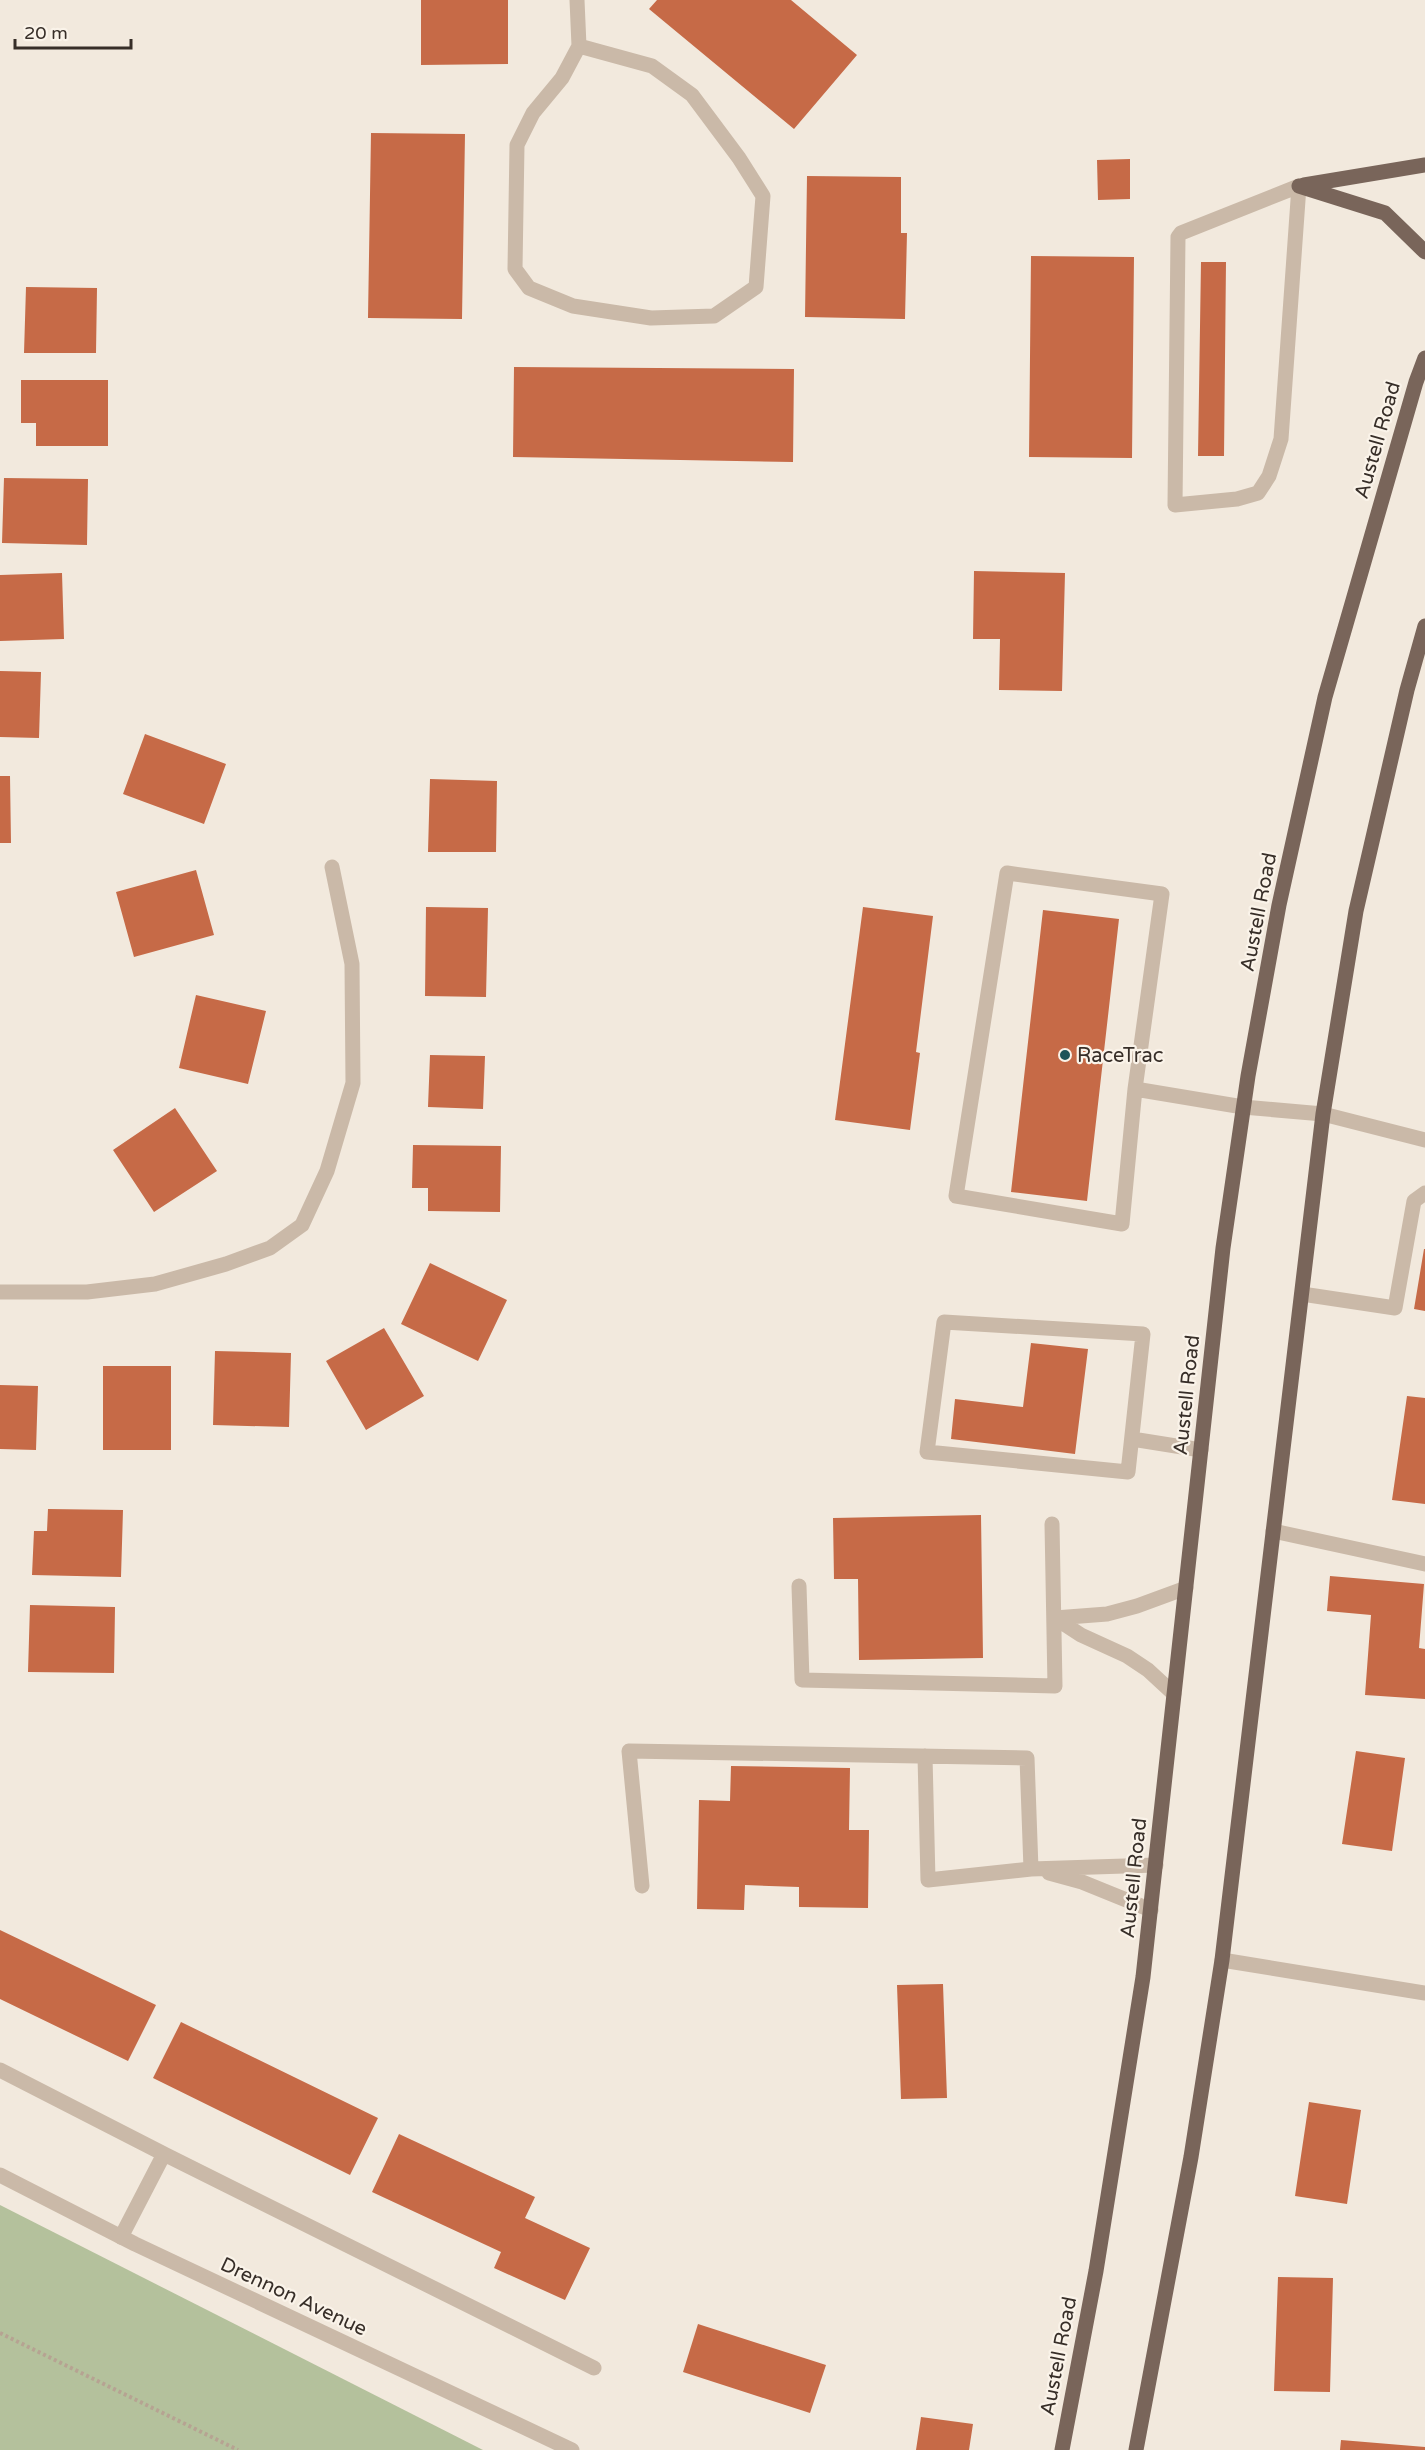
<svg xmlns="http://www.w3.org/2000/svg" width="1425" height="2450" font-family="'Varela Round',sans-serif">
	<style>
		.green { fill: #b4c19c }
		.building { fill: #c66a47 }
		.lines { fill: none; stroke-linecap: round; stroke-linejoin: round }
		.path { stroke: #b6a392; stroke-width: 4; stroke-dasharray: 3 3; stroke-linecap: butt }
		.lane { stroke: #cab9a8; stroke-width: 15 }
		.street { stroke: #cab9a8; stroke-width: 15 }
		.primary { stroke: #79655a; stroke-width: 15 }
		.poi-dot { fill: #1e5359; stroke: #faf3e9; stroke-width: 2 }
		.labels { text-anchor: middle; stroke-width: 4.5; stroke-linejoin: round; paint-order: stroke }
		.street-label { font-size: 20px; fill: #372e28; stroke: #faf3e9 }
		.poi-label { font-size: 20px; fill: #372e28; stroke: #faf3e9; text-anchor: start }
	</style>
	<rect width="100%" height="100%" fill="#f2e9dd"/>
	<!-- green -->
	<path class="green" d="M0,2205L483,2450H0Z"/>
	<!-- building -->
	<path class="building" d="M421,0H508V64L421,65Z
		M657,0H791L857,55L794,129L649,9Z
		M371,133L465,134L462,319L368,318Z
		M1130,159V199L1098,200L1097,160Z
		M807,176L901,177V233H907L905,319L805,317Z
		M1031,256L1134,257L1132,458L1029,457Z
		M1201,262H1226L1224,456H1198Z
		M26,287L97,288L96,353H24Z
		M514,367L794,369L793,462L513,457Z
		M21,380H108V446H36V423H21Z
		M4,478L88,479L87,545L2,543Z
		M974,571L1065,573L1062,691L999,690L1000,639H973Z
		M62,573L64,639L0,641V575Z
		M0,671L41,672L39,738L0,737Z
		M145,734L226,764L204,824L123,794Z
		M0,776H10L11,843H0Z
		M430,779L497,781L496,852H428Z
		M196,870L214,935L134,957L116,892Z
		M426,907L488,908L486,997L425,996Z
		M863,907L933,916L916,1052L920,1053L910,1130L835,1120Z
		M1043,910L1119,919L1087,1201L1011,1192Z
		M196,995L266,1011L248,1084L179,1068Z
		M430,1055L485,1056L483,1109L428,1107Z
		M175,1108L217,1171L154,1212L113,1150Z
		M413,1145L501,1146L500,1212L428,1211V1188H412Z
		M1424,1249H1425V1311L1414,1309Z
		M430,1263L507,1300L478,1361L401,1324Z
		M384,1328L424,1396L366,1430L326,1361Z
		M1031,1343L1088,1349L1075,1454L951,1439L955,1399L1023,1407Z
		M215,1351L291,1353L289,1427L213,1425Z
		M103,1366H171V1450H103Z
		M0,1385L38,1386L36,1450L0,1449Z
		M1407,1396L1425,1398V1504L1392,1500Z
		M48,1509L123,1510L121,1577L32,1575L34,1531H47Z
		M981,1515L983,1658L859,1660L858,1579H834L833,1518Z
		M1330,1576L1424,1584L1419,1648L1425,1649V1699L1365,1695L1371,1615L1327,1611Z
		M30,1605L115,1607L114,1673L28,1672Z
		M1356,1751L1405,1758L1392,1851L1342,1844Z
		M731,1766L850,1768L849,1830H869L868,1908L799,1907V1887L745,1885L744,1910L697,1909L699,1800L730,1801Z
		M0,1930L156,2005L128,2061L0,1999Z
		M943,1984L947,2098L901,2099L897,1985Z
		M181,2022L378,2118L350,2175L153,2078Z
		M1309,2102L1361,2110L1347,2204L1295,2196Z
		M399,2134L535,2197L525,2218L590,2248L565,2300L494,2268L501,2252L372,2192Z
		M1278,2277L1333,2278L1330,2392L1274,2391Z
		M698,2324L826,2365L810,2413L683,2372Z
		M921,2417L973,2424L969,2450H916Z
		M1341,2440L1425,2447V2450H1340Z"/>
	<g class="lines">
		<!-- path -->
		<path class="path" d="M0,2333L238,2450"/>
		<!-- lane -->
		<path class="lane" d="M1135,1089L1122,1224L956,1196L1007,873L1162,894L1135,1089L1243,1107
			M1302,1294L1395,1308L1414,1201L1425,1193
			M944,1322L1143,1334L1128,1472L927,1452Z
			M1132,1439L1201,1450
			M1273,1531L1425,1564
			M799,1586L802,1680L1055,1686L1052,1524
			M1174,1694L1148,1670L1127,1656L1081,1635L1055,1618L1107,1614L1137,1606L1186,1588
			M925,1756L928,1880L1031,1869L1156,1865
			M1049,1873L1082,1882L1151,1910
			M642,1886L629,1751L1027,1758L1031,1869
			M0,2070L164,2154L121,2237
			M164,2154L594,2368"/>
		<!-- street -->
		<path class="street" d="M577,0L579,46L562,78L533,113L517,145L515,269L529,288L573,306L651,318L714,316L756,287L763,196L739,158L692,95L652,66L579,46
			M1299,186L1281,439L1269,476L1258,493L1237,499L1175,505L1178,237L1181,233Z
			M1243,1107L1323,1114L1425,1140
			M0,1292H87L155,1284L226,1264L270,1248L302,1225L327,1171L353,1083L352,964L332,867
			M1222,1960L1425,1993
			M0,2175L135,2244L572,2450"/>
		<!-- primary -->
		<path class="primary" d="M1304,185L1425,165
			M1299,186L1385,213L1425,252
			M1062,2450L1096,2271L1143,1977L1223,1248L1248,1076L1279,905L1325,697L1416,382L1425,358
			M1136,2450L1191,2157L1222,1960L1323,1114L1356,911L1407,690L1425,626"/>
	</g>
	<!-- markers -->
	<circle class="poi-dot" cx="1065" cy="1055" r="6"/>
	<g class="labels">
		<!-- street labels -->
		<g class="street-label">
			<text transform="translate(1377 440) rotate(-74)" y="7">Austell Road</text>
			<text transform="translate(1258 912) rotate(-79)" y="7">Austell Road</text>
			<text transform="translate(1186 1395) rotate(-84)" y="7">Austell Road</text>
			<text transform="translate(1133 1878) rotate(-84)" y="7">Austell Road</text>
			<text transform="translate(294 2296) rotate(25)" y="7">Drennon Avenue</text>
			<text transform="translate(1058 2356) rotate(-79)" y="7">Austell Road</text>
		</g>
		<!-- poi labels -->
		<g class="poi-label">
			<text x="1077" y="1062">RaceTrac</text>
		</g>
	</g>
	<!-- scale -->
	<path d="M15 39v9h116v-9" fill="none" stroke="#372e28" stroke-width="3"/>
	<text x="24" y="39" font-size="18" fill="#372e28" stroke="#faf3e9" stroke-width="4.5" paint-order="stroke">20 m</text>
</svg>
